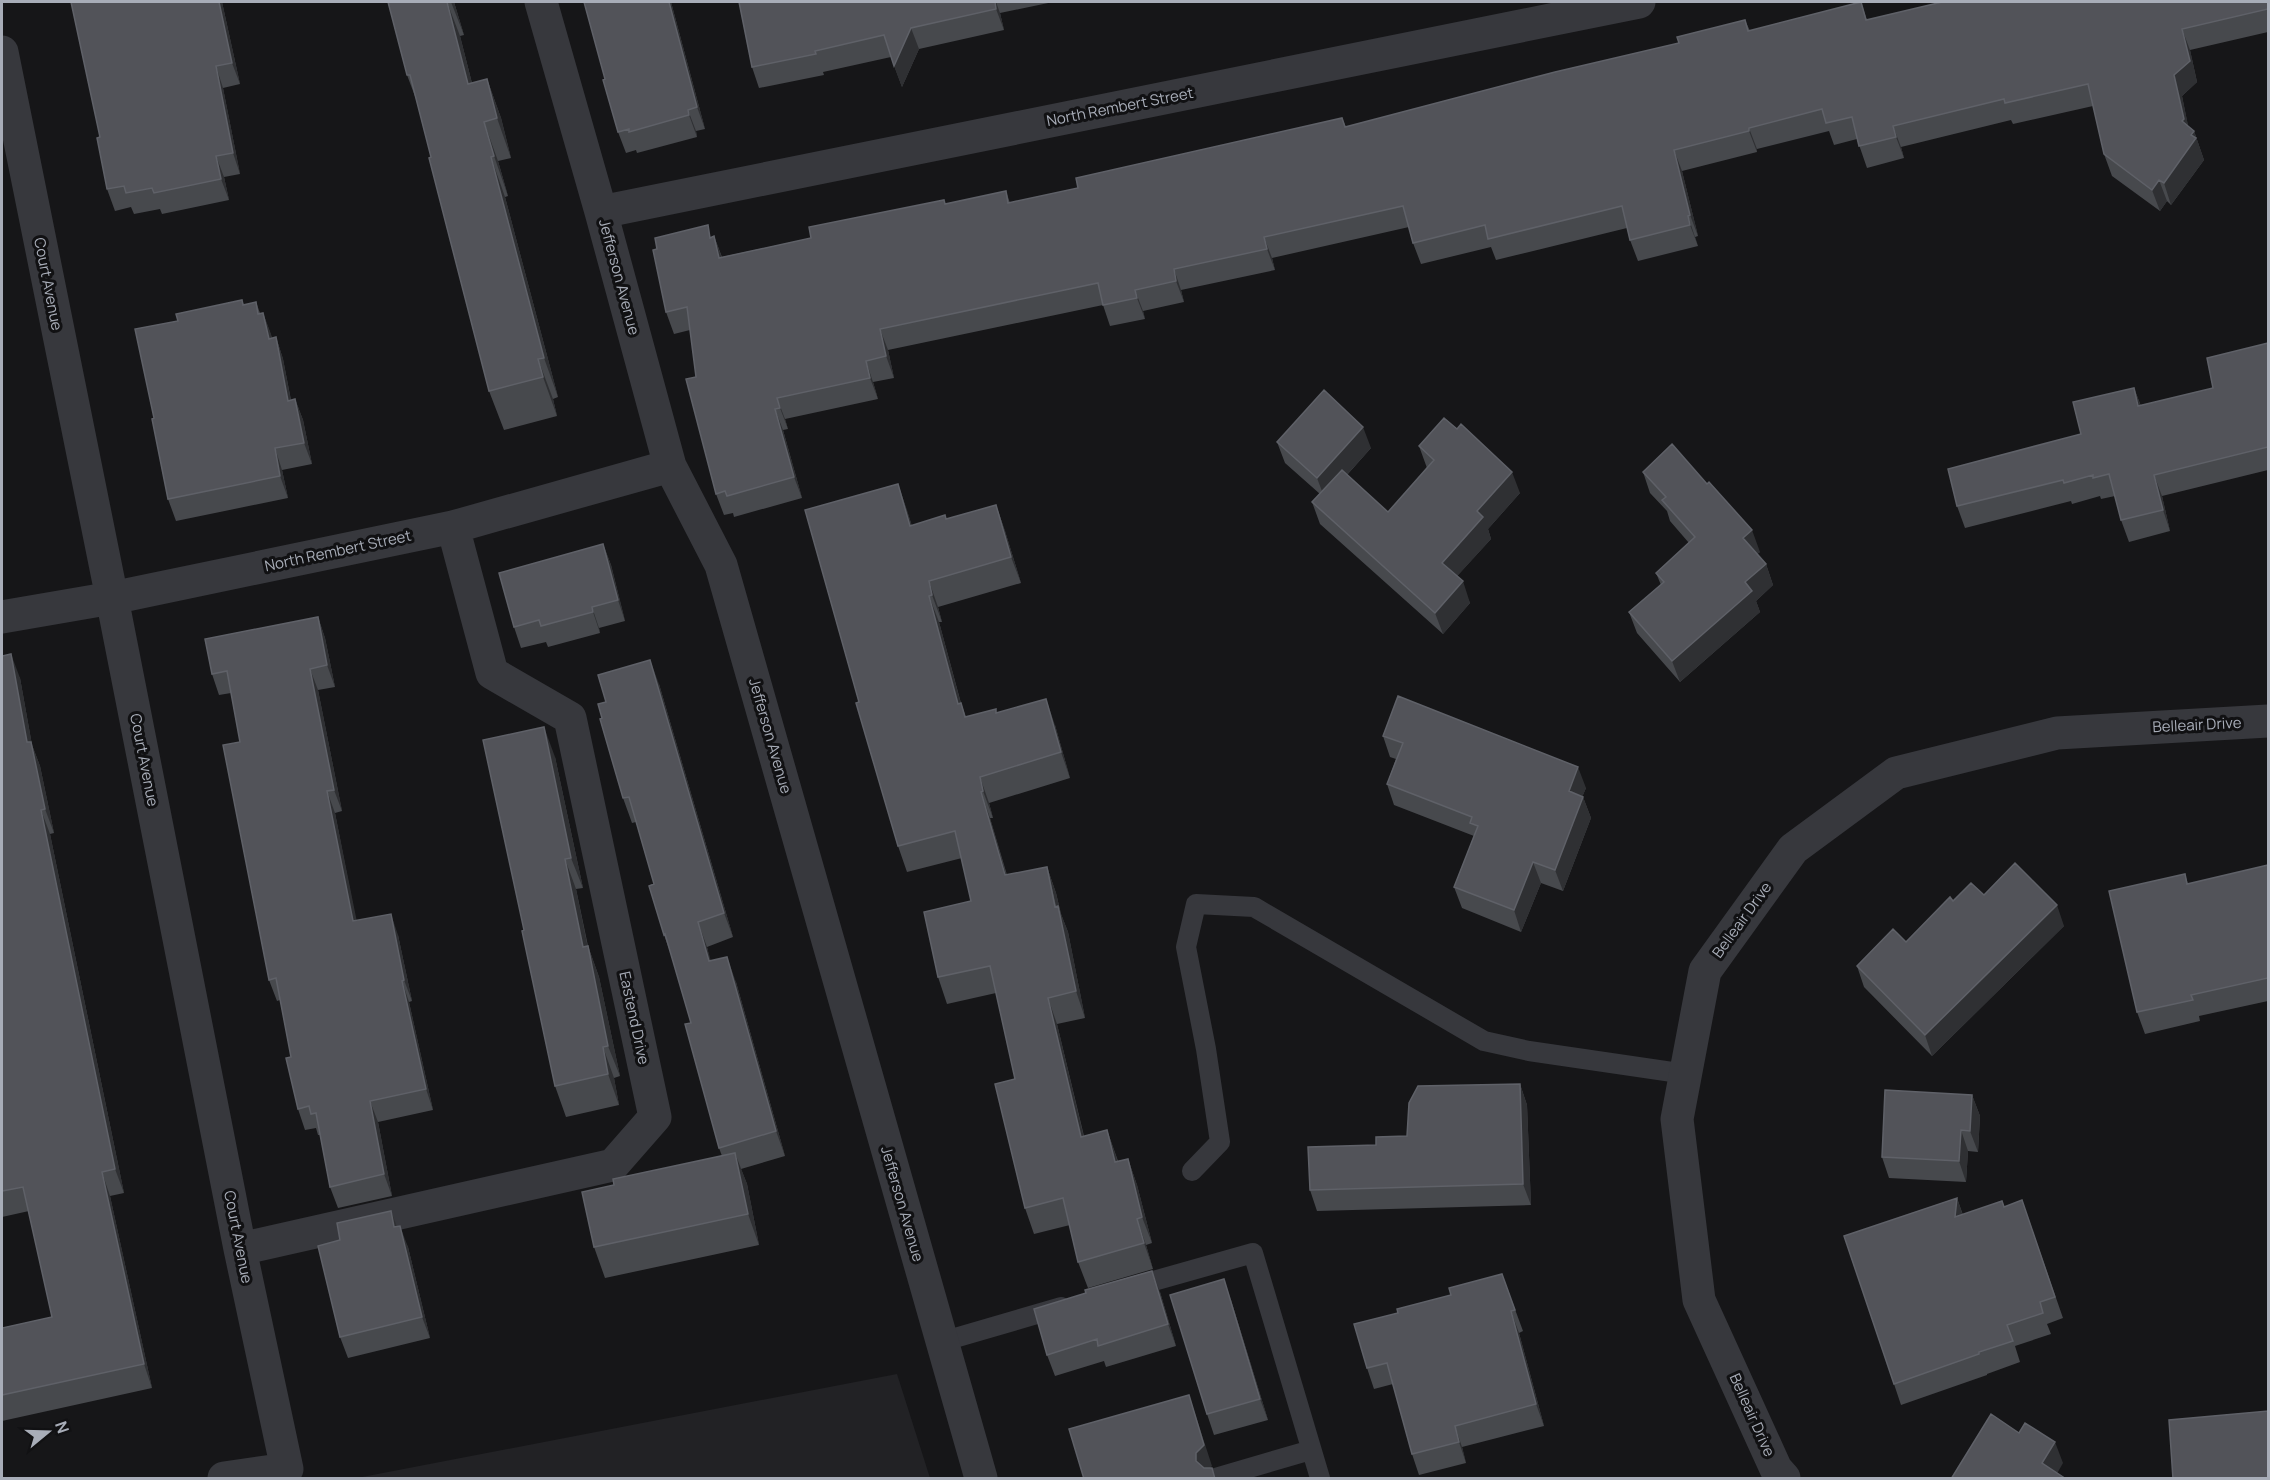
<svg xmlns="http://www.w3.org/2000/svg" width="2270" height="1480" font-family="Manrope,sans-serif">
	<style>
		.built { fill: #222225 }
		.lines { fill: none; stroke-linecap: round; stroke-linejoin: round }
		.service { stroke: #37383d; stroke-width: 20 }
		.minor { stroke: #37383d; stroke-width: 33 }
		.wall { fill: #47494d }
		.shaded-wall { fill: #2f3033 }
		.building { fill: #525359; stroke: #5f6168; stroke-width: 1.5 }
		.labels { text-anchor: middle; stroke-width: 6; stroke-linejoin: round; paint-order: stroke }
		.street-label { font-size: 15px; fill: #a8adb8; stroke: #111113 }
	</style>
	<rect width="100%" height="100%" fill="#161618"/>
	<!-- built -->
	<path class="built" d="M897,1374L930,1478H357Z"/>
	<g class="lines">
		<!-- service -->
		<path class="service" d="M1192,1171L1220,1142L1206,1049L1186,947L1196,904L1254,907L1484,1041L1529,1051L1686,1074
			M1132,1287L1253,1253L1320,1478
			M941,1342L1061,1307
			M1215,1478L1311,1450"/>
		<!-- minor -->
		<path class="minor" d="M541,2L601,212L670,466L721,565L981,1478
			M2,52L112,598L240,1249L287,1469L224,1478
			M601,212L1639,2
			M2,617L112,598L453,527L670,466
			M240,1249L613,1165L655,1117L570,718L492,673L453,527
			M1784,1478L1776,1469L1699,1300L1677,1119L1705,971L1793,849L1896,773L2057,733L2268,721"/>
	</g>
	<!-- wall -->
	<path class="wall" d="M71,2H222L240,84L223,88L240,174L224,177L229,200L162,214L160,209L134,214L131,207L115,211L107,189L100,137Z
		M388,2H454L464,35L460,36L472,83L487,79L501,118L511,158L498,161L508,196L505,197L558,397L553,399L557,416L504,430L489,391L431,157L416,99L407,75Z
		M671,2L705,129L696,131L697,137L637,153L636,150L626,153L618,132L605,79Z
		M739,2H1053L1000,13L1004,30L919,49L902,87L891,57L823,72L824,75L759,88L752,67Z
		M1861,2L1867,20L2268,2V32L2190,50L2197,82L2182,96L2188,126L2194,131L2204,160L2171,205L2167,201L2160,211L2112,176L2104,154L2093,106L2013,124L2011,120L1901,147L1904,158L1867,168L1857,139L1834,145L1829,131L1757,149V152L1682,171L1698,236L1695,237L1698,246L1638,261L1630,240L1627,228L1496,260L1491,247L1421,264L1413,243L1409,227L1272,258L1275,270L1181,290L1184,302L1143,311L1145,319L1110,326L1103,305L888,350L894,378L873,382L878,399L785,419L788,429L783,430L802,498L734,517L733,513L724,515L716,494L696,377L690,330L674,334L666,312L712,237L714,236L722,257L811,238L946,204L1006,191L1010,203L1078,188L1342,118L1346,127L1679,43L1745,20L1750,31Z
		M242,300L244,305L256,302L260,313H263L272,338L276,337L283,359L291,400L295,399L303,420L312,464L282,470L288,498L176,521L168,499L154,418L178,321Z
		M2268,343V470L2162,496L2170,531L2129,542L2121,520L2115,496L2101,499L2100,496L2072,504L2071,501L1965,528L1957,506L2081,434L2134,388L2141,406L2213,388Z
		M1277,442L1371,448L1347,475L1388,512L1427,468L1419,446L1520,493L1488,529L1491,539L1457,576L1470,603L1443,634L1320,524L1312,502L1320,494L1285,463Z
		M1643,472L1760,552L1757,554L1766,564L1773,585L1756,601L1760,612L1680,682L1637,633L1629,612L1661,585L1656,573L1689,543L1670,521L1667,511L1650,493Z
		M898,484L912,526L946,519L996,505L1005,531L1021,583L938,607L942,622H939L961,703L966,717L997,713L1055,725L1070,778L989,803L993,818H990L1007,875L1047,867L1056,893L1061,914L1068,932L1085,1018L1057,1024L1084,1136L1107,1130L1118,1161L1128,1159L1137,1185L1152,1243L1146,1245L1153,1269L1088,1288L1078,1262L1070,1225L1034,1234L1025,1208L1015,1079L996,993L947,1004L938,977L971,901L962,858L907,872L898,846L859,702Z
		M603,544L611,565L625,621L599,628L600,633L548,647L546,642L521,648L514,627Z
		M318,617L325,638L335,687L318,690L342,811L335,813L356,921L398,935L412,1001L409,1002L433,1110L378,1122L392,1196L338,1208L330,1187L320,1135H318L316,1128L305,1130L298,1109L291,1057L280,1000L277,1001L269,980L240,742L231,693L219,695L212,674Z
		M2,656L20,678L32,745L40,766L54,833L50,834L124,1193L110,1196L152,1388L2,1421V1328L52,1317L29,1211L2,1217Z
		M659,684L733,937L707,947L710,961L736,982L785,1156L741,1169L747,1184L759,1245L605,1278L594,1247L614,1185L722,1156L719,1148L691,1023L672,957L664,935L654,884L636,822L632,823L623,798L602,718Z
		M1383,736L1586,788L1582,797H1583L1591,818L1563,891L1541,883L1521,932L1462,908L1454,887L1474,836L1394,805L1387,784L1396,759L1390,757Z
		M555,757L583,888L576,889L588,946L599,977L620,1076L614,1078L619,1105L566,1117L555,1086L524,930Z
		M2268,865V1001L2199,1016L2200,1021L2145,1034L2137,1012L2185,874L2188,884Z
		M1984,895L2064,926L1932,1056L1864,987L1857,966L1906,942L1953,901Z
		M1520,1084L1527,1105L1531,1205L1317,1211L1310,1190L1376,1145L1407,1136Z
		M1972,1095L1980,1116L1978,1152L1968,1151L1966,1182L1889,1178L1882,1157Z
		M1957,1198L1963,1215L2004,1207L2022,1200L2063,1318L2047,1324L2051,1334L2015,1346L2020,1362L1987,1374V1375L1901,1405L1894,1384Z
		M397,1227L408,1247L430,1338L348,1358L340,1337Z
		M1502,1274L1523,1331L1519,1333L1544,1426L1462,1447L1466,1463L1419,1475L1412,1454L1393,1384L1374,1389L1367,1368L1398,1313L1451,1295Z
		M1160,1292L1176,1346L1106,1367L1104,1361L1055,1376L1047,1355Z
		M1231,1300L1268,1420L1214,1435L1207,1414Z"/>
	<!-- shaded-wall -->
	<path class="shaded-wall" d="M219,2H222L240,84L232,63Z
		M447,2L460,36L482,123L468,84Z
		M451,2H454L464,35Z
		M669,2H671L705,129L697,107Z
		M995,2H996L1000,13L1004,30L996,9Z
		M911,28L919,49L902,87L894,66Z
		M2182,29L2190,50L2197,82L2182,96L2191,140L2182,121L2174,75Z
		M216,66L223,88L240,174L233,153Z
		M487,79L501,118L511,158L497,118Z
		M688,110L696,131L697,137L689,115Z
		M484,122L498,161L508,196L494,156Z
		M1893,126L1901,147L1904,158L1896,137Z
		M1749,128L1757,149V152L1749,131Z
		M2194,131L2204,160L2171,205L2164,183Z
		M1674,150L1682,171L1698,236L1690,215Z
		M216,156L224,177L229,200L221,179Z
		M491,157L505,197L558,397L544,358Z
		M2159,180L2167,201L2160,211L2152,190Z
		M1688,216L1698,246L1690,225Z
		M714,236L722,258H719Z
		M1264,237L1272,258L1275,270L1267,249Z
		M1174,269L1181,290L1184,302L1176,281Z
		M1135,290L1143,311L1145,319L1137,298Z
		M263,313L271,334L277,360L269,339Z
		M880,329L888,350L894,378L886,356Z
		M276,337L283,359L295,422L288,401Z
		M538,359L553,399L557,416L543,377Z
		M866,361L873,382L878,399L870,378Z
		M2134,388L2142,409L2138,406Z
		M777,398L785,419L788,429L780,408Z
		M295,399L303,420L312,464L304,443Z
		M775,409L783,430L802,498L794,477Z
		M1363,427L1371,448L1325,499L1317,478Z
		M275,448L282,470L288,498L280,476Z
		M1512,472L1520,493L1488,529L1491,539L1450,584L1442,563L1477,511Z
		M2154,475L2162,496L2170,531L2163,510Z
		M898,484L907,510L920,553L910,526Z
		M996,505L1005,531L1021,583L1011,557Z
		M1752,530L1760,552L1751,559L1743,538Z
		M603,544L611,565L625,621L618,600Z
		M1766,564L1773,585L1756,601L1760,612L1680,682L1672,661L1745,582Z
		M929,581L938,607L942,622L932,595Z
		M1463,581L1470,603L1443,634L1435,613Z
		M929,596L939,622L968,730L958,704Z
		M592,607L599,628L600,633L593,612Z
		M318,617L325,638L335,687L327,665Z
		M11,654L20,678L32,745L40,766L54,833L45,809L27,742Z
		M650,660L659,684L733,937L724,913Z
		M310,669L318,690L342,811L334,790Z
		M1046,699L1055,725L1070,778L1061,752Z
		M544,727L555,757L583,888L571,858Z
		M1578,767L1586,788L1576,812L1569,791Z
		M980,777L989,803L993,818L983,791Z
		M327,791L335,813L361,942L353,921Z
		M981,792L990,818L1014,902L1005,875Z
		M1583,797L1591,818L1563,891L1555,870Z
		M41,810L50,834L124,1193L115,1169Z
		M565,859L576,889L594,978L583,947Z
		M1533,862L1541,883L1521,932L1514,910Z
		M1047,867L1056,893L1061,914L1068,932L1085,1018L1076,991Z
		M2057,905L2064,926L1932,1056L1925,1035Z
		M391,914L398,935L412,1001L404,980Z
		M698,922L707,947L718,986L709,961Z
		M588,946L599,977L620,1076L608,1046Z
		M727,957L736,982L785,1156L776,1131Z
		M402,981L409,1002L433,1110L426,1089Z
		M1048,998L1057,1024L1090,1163L1081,1137Z
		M603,1047L614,1078L619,1105L608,1074Z
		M1520,1084L1527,1105L1531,1205L1523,1184Z
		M1972,1095L1980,1116L1978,1152L1970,1131Z
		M370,1101L378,1122L392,1196L384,1174Z
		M1107,1130L1116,1156L1124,1188L1115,1162Z
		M1961,1130L1968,1151L1966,1182L1959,1161Z
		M735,1153L747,1184L759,1245L748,1214Z
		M1128,1159L1137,1185L1152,1243L1142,1217Z
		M102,1172L110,1196L152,1388L144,1364Z
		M1957,1198L1964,1219L1955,1217Z
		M391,1211L399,1232L394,1227Z
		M1137,1219L1146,1245L1153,1269L1144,1243Z
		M400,1226L408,1247L430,1338L422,1317Z
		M1152,1271L1160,1292L1176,1346L1168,1324Z
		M1224,1279L1231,1300L1268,1420L1260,1399Z
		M1511,1311L1519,1333L1544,1426L1536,1404Z
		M1189,1395L1212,1466L1204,1475L1196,1461Z
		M1455,1426L1462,1447L1466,1463L1459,1442Z
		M2055,1442L2063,1463L2054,1479L2042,1463Z"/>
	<!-- building -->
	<path class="building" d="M71,2H219L232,63L216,66L233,153L216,156L221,179L154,193L152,188L126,193L124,186L107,189L97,138L100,137Z
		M388,2H447L468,84L487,79L497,118L484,122L494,156L491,157L544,358L538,359L543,377L489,391L429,158L431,157L410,75H407Z
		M584,2H669L697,107L688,110L689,115L629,132V129L618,132L603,80L605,79Z
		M739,2H995L996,9L911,28L894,66L884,35L815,51L816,54L752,67Z
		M1861,2L1866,20L1942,2H2268V9L2182,29L2190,61L2174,75L2184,119L2182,121L2194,131L2191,135L2196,138L2164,183L2159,180L2152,190L2104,154L2088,84L2005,103L2004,99L1893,126L1896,137L1859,146L1852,117L1826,123L1822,109L1749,128V131L1674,150L1690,215L1688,216L1690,225L1630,240L1622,206L1488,239L1485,225L1413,243L1403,206L1264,237L1267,249L1174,269L1176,281L1135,290L1137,298L1103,305L1098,283L880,329L886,356L866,361L870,378L777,398L780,408L775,409L794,477L727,496L725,491L716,494L686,379L696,377L687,307L666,312L653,250L657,249L655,238L708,225L710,238L714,236L719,258L811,238L809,227L944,200L945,204L1006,191L1008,203L1078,188L1076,178L1342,118L1345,127L1555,72L1679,43L1677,37L1745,20L1748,31Z
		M242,300L243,305L256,302L258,314L263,313L269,339L276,337L288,401L295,399L304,443L275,448L280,476L168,499L152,419L154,418L135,329L178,321L176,314Z
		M2268,343V447L2154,475L2163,510L2121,520L2109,474L2093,478V475L2064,483L2063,480L1957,506L1948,469L2081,434L2073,402L2134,388L2138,406L2213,388L2207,358Z
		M1324,390L1363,427L1317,478L1277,442Z
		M1444,418L1457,429L1461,424L1512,472L1477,511L1483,517L1442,563L1463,581L1435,613L1312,502L1342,470L1388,512L1434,460L1419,446Z
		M1672,444L1707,484L1709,482L1752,530L1743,538L1766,564L1745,582L1752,591L1672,661L1629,612L1664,582L1656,573L1695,537L1662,500L1666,497L1643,472Z
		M898,484L910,526L945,515L946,519L996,505L1011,557L929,581L932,595L929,596L958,704L961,703L965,717L996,709V713L1046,699L1061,752L980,777L983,791L981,792L1005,875L1047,867L1055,907L1058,906L1076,991L1048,998L1081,1137L1107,1130L1115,1162L1128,1159L1142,1217L1137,1219L1144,1243L1078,1262L1063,1198L1025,1208L995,1084L1015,1079L990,966L938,977L924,912L971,901L955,831L898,846L856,703L859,702L805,510Z
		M603,544L618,600L592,607L593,612L541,626L539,620L514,627L499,573Z
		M318,617L327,665L310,669L334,790L327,791L353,921L391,914L404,980L402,981L426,1089L370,1101L384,1174L330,1187L316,1113L311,1114L309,1106L298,1109L286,1058L291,1057L276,978L269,980L223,745L240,742L227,671L212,674L205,639Z
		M11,654L27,742H31L45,809L41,810L115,1169L102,1172L144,1364L2,1395V1328L52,1317L23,1187L2,1191V656Z
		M650,660L724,913L698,922L709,961L727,957L776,1131L719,1148L685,1024L691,1023L665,934L664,935L649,886L654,884L629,797L623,798L600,719L602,718L598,704L606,702L598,675Z
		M1398,696L1578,767L1569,791L1583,797L1555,870L1533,862L1514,910L1454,887L1478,826L1470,823L1472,817L1387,784L1403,743L1383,736Z
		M544,727L571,858L565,859L583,947L588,946L608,1046L603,1047L608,1074L555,1086L522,931L524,930L483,740Z
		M2015,863L2057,905L1925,1035L1857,966L1893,929L1906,942L1950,897L1953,901L1971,883L1984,895Z
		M2268,865V978L2191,995L2193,1000L2137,1012L2109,891L2185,874L2187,884Z
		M1520,1084L1523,1184L1310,1190L1308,1147L1376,1145V1137L1407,1136L1409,1103L1418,1086Z
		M1885,1090L1972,1095L1970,1131L1961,1130L1959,1161L1882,1157Z
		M735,1153L748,1214L594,1247L582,1192L614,1185L613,1179Z
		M1957,1198L1955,1217L2002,1201L2004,1207L2022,1200L2055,1297L2040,1302L2043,1313L2007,1325L2013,1341L1979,1352V1354L1894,1384L1844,1236Z
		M391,1211L394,1227L400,1226L422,1317L340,1337L318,1246L340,1240L337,1223Z
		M1152,1271L1168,1324L1098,1346L1097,1339L1047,1355L1034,1309L1086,1293L1085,1290Z
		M1502,1274L1515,1310L1511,1311L1536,1404L1455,1426L1459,1442L1412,1454L1387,1363L1367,1368L1354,1324L1398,1313L1397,1309L1451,1295L1449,1288Z
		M1224,1279L1260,1399L1207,1414L1170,1295Z
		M1189,1395L1204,1445L1196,1453V1461L1204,1468H1212L1215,1479H1084L1069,1429Z
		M2268,1411V1479H2173L2169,1420Z
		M1991,1414L2019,1433L2025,1423L2055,1442L2042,1463L2066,1479H1951Z"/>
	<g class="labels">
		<!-- street labels -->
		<g class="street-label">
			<text transform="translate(1120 107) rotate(-11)" y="5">North Rembert Street</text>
			<text transform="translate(619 277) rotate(75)" y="5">Jefferson Avenue</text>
			<text transform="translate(48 284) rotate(79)" y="5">Court Avenue</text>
			<text transform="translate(338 551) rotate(-12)" y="5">North Rembert Street</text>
			<text transform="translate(2197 725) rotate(-3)" y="5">Belleair Drive</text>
			<text transform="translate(770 736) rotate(74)" y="5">Jefferson Avenue</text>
			<text transform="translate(144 760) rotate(79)" y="5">Court Avenue</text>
			<text transform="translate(1742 920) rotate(-54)" y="5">Belleair Drive</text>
			<text transform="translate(634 1018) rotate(78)" y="5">Eastend Drive</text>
			<text transform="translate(902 1204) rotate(74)" y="5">Jefferson Avenue</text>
			<text transform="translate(238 1237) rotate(79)" y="5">Court Avenue</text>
			<text transform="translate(1752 1415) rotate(66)" y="5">Belleair Drive</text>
		</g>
	</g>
	<!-- border -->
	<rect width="2270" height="1480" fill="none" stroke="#a8adb8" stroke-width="6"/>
	<!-- north arrow -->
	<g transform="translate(48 1432) rotate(71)" stroke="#111113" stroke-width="4.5" paint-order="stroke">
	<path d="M0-4.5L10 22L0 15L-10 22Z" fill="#a8adb8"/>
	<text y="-9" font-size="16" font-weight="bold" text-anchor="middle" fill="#a8adb8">N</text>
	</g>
</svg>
